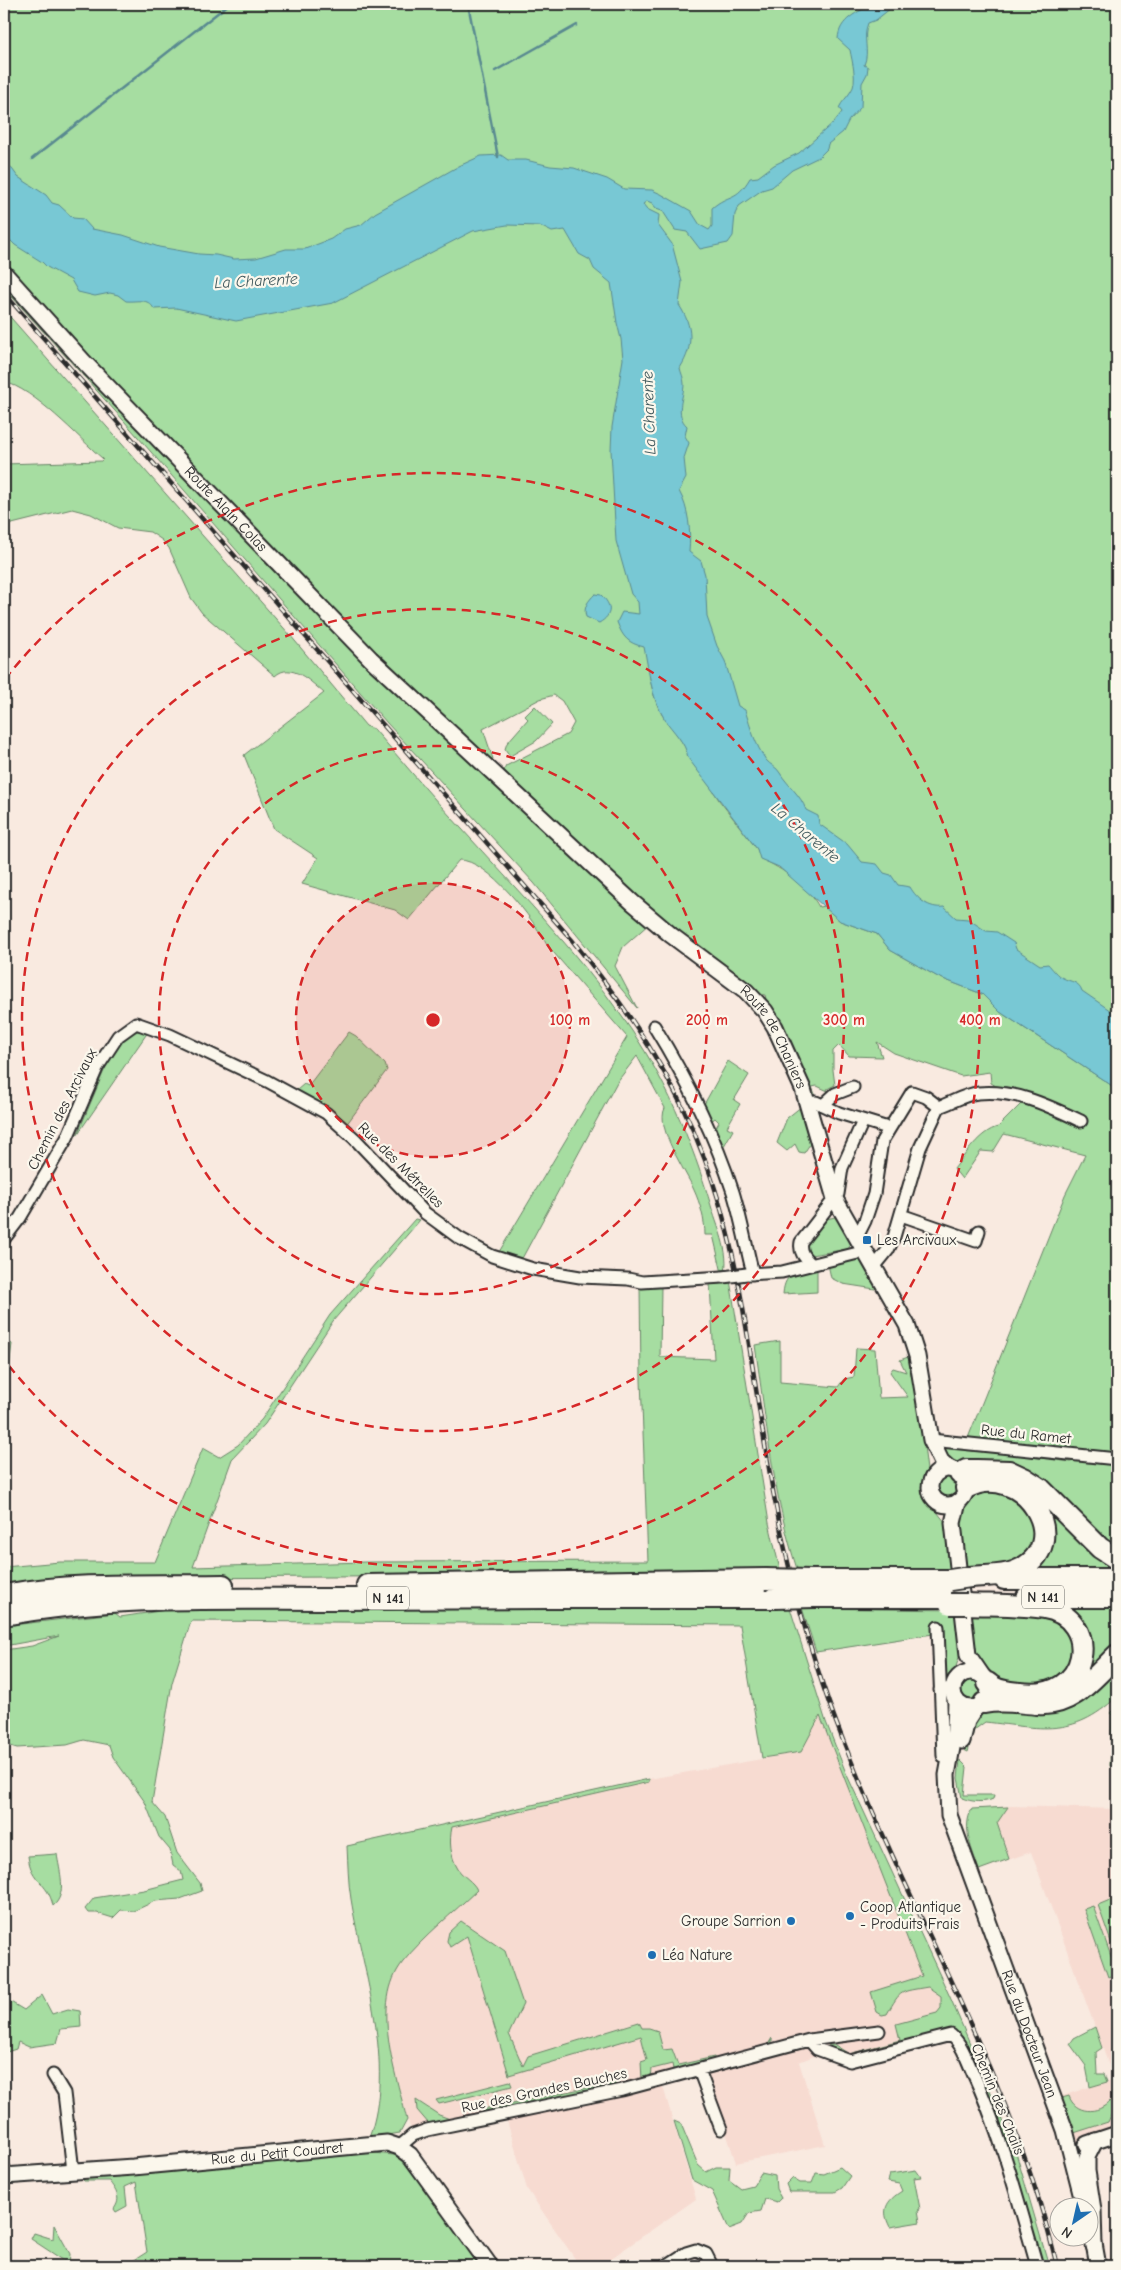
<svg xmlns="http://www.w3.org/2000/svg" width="1121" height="2270" font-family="'Comic Neue',sans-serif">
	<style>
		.built { fill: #f7dbd1 }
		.green { fill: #a6dda1; stroke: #688466 }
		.water { fill: #78c8d4; stroke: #598990 }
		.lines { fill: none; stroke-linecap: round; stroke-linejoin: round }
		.stream { stroke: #598990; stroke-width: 2.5 }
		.street-casing { stroke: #2b2b2b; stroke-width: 15 }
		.secondary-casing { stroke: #2b2b2b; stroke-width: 19 }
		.highway-casing { stroke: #2b2b2b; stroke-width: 24 }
		.street { stroke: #fbf7ec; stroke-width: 11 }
		.secondary { stroke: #fbf7ec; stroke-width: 15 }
		.highway { stroke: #fbf7ec; stroke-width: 20 }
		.rail-casing { stroke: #2b2b2b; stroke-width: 4.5 }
		.rail { stroke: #fbf7ec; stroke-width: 2.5; stroke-dasharray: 8; stroke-linecap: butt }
		.street-bridge-casing { stroke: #2b2b2b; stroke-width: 15; stroke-linecap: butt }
		.highway-bridge-casing { stroke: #2b2b2b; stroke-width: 24; stroke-linecap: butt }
		.street-bridge { stroke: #fbf7ec; stroke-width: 11 }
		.highway-bridge { stroke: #fbf7ec; stroke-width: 20 }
		.ring { fill: none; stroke: #d62828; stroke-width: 2.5; stroke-dasharray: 9 6 }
		.poi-dot { fill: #1f6fb2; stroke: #fbf7ec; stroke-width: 2 }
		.labels { text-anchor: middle; stroke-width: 4.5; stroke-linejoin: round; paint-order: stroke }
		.shield { fill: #fbf7ec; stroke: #696865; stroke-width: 1 }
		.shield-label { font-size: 14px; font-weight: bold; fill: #2b2b2b }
		.street-label { font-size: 15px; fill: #2b2b2b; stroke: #fbf7ec }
		.poi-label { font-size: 15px; fill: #2b2b2b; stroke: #fbf7ec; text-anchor: start }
		.water-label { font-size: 16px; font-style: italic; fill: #425a5e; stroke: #fbf7ec }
		.centre { fill: #d62828; stroke: #fbf7ec; stroke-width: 2.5 }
		.ring-label { font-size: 15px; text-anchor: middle; font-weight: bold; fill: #d62828; stroke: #fbf7ec; stroke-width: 4.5; stroke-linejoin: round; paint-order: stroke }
	</style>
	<rect width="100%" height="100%" fill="#f9eae0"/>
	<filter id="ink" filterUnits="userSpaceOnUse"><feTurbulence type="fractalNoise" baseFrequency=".02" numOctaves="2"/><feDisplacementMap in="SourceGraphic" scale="10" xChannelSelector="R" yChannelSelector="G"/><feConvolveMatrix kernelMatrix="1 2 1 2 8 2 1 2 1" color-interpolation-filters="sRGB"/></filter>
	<g filter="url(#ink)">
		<!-- built -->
		<path class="built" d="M819,1715L966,2035L849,2067L814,2056L799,2062L825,2145L736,2163L705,2069L661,2080L696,2199L600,2266H580L527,2189L505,2114L413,2135L383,2051L347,1846L649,1779L801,1752Z
			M1011,1806L1117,1809V2134L1071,2149L1053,2099L1114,2079L1031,1852L979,1870L970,1841L968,1817L972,1809Z"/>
		<!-- green -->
		<path class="green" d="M4,4H1117V1027L821,836L770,778L687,598L626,200L650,678C653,694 658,715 671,725L719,800L757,849L761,859C782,868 808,886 819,907L824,906L840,921L877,934L890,950L938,977L982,994L1000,1012L1111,1085L1117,1099V1552L1084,1526L959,1466L948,1459L943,1451L947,1446L1071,1462L1079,1456L966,1443L1065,1195L1085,1155L1004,1134L993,1152L981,1151L962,1179L954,1169C965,1155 980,1131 998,1127L1023,1102L991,1083L990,1072L961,1076L894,1053L877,1042L882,1057L849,1056L839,1045L833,1051V1070L835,1085L827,1089L828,1091L817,1086L812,1087L815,1094L814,1097L811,1096L767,1004L765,995L758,994L675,931L514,786L504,770L506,766L568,734L574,723L562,701L554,695L540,699L483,729L493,759L488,761L388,672L46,311L4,264Z
			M4,282L62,349L650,923L623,947L615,966L637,1008L534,883L387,723L124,421L4,288Z
			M4,310L290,635L366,726L374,729C403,762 431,796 461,828C517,890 575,949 623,1018C664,1075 692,1141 712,1209C718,1228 732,1259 723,1277L713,1235H705C705,1220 700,1203 694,1190C686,1171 655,1128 665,1108L637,1056L617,1082L519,1264L496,1257L627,1037L547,945C535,921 488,859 459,860L409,920L395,910L302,884L318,858L274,829L244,755L324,693C311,682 291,661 275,676L202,613L191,598L169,548L162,540L150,532L118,528L91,514L72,509L4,526V464L101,461L103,459C79,438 33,388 4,382Z
			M535,706L552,724L536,741L510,756L505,749L507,743L528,719L525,716Z
			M137,1031L148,1032L77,1135L114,1047L131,1033Z
			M349,1032L356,1036L385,1064L387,1070L343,1129L301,1096L297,1090L304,1084L308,1086Z
			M728,1061L749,1075L734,1100L740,1104L727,1127L733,1130L720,1153L713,1133L719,1122L715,1118L709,1123L702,1108Z
			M802,1106L812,1141L804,1153L799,1152L795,1144L787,1151L777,1143L787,1118Z
			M835,1217C845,1222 856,1240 848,1249L811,1255L804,1245L822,1220Z
			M415,1219L420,1220L333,1321L265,1424L232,1459L193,1567L365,1562L648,1561L641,1380L640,1286H661L660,1357L714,1359L710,1284L730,1280L769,1523L780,1570L495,1576L171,1578L4,1588V1567L60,1562H155L203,1448L219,1457L238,1445L262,1419L330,1315Z
			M856,1257L862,1258L878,1285L875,1289L843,1284L831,1278L828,1264Z
			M817,1269V1292L783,1294C785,1270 797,1274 817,1269Z
			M4,1339L12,1344L5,1399L4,1439Z
			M780,1341V1382L838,1387L844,1379L854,1377L856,1348L875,1349L879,1398L908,1397L890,1372L893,1368L906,1372L900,1360L908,1357L918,1398L927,1470L923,1490L926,1498L945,1522L950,1570L812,1572L810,1569H797C773,1496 766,1420 755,1345Z
			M1011,1475L1117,1562V1572L1021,1573L1049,1532Z
			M937 1487a11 11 0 1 1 22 0a11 11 0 1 1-22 0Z
			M992,1485L1032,1510L1036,1543L1019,1563L985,1569L965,1567L959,1539L961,1507L975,1487Z
			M1117,1604V1648L1059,1693L1084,1662L1057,1605Z
			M565,1606L790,1608L826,1722L846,1773L950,1997L1014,2146L1049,2266H1040L986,2092L960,2035L952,2031L853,2057L828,2048L829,2045H835L849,2054L900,2040L896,2024L937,2013L941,2008V1996L928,1987C900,1992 901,1989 887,2014L882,2015L877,2012L871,1992L922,1976L820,1716L801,1752L762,1758L740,1625L191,1621L172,1683L152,1802L165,1817L177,1853L200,1883L202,1891L180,1899L155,1901L134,1911L121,1910L113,1918L97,1913H88L85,1909L94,1898L144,1890L183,1880L181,1871L173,1865L170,1850L159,1837L145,1802L113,1757L109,1745L84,1740L67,1745L17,1748L4,1744V1650L32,1646L59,1636L4,1646V1626L115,1613L120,1617L173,1609L223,1607Z
			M802,1608L957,1610C960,1645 966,1655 945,1686L942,1623L940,1621H934L933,1634L816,1652Z
			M971,1611L1033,1612L1064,1623L1075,1655L1056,1685L1010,1686L989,1677L974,1656Z
			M1117,1663V1697C1071,1739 1042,1728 985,1722L974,1730L968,1752L964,1750L968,1728L979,1711Z
			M959 1691a11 11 0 1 1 22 0a11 11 0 1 1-22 0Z
			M1117,1706V1764L1110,1766L1112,1715L1110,1713Z
			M960,1760L967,1767L964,1795H994L993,1799C985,1803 971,1802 962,1798L958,1778Z
			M649,1779V1782L452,1827C449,1841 450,1856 458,1869C463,1877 473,1881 477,1890C453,1913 424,1936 403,1962C370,2003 396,2074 407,2120L400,2133L369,2138C396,2065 363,1973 351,1899C348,1882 348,1864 347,1846Z
			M1008,1807L997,1823L1009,1859L979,1870C973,1851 961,1828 972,1809Z
			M57,1854C59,1870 68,1894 53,1906C48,1881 31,1883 28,1856Z
			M1117,1897V1959L1098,1905Z
			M1093,1906L1117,1973L1108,1977L1084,1909Z
			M461,1921L505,1951L523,2004L509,2034L523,2066L528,2056L639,2022L642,2028H649L658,2031L663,2050L672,2049L678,2065L714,2057L715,2060L767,2046L772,2038V2044L766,2049L677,2071L673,2069L672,2064L652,2069L651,2078L642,2080L641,2062L647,2060L641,2036L509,2075L467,1936L450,1947L447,1941L449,1932Z
			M42,1995L52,2014L68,2009L80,2011L81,2027L61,2029L57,2043L29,2047L18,2042L16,2049L4,2053V2016L9,2001L24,2010Z
			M1095,2027L1102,2048L1096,2052L1097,2074H1104L1107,2082L1090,2087L1086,2066L1070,2044L1074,2038Z
			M510,2081L512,2086L439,2104L436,2100Z
			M615,2082L616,2085L483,2114V2109Z
			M1069,2096C1075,2114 1098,2115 1110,2101L1116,2104L1108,2122L1074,2133L1062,2098Z
			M416,2100L439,2115L450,2119L429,2124L417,2110Z
			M674,2121L681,2124L698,2165L706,2172L716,2167H730L729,2180L741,2189L753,2186L761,2173L775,2176L776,2189L781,2198L777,2202L765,2199L761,2211L749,2213L742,2224L729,2229L712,2191L692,2180Z
			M373,2153L394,2155L402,2160L484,2266H125L147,2252L136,2182L125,2187L127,2206L116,2212L114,2209C122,2198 116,2191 109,2181H84L82,2179L83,2175Z
			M840,2167L850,2176L842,2188L835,2192H789L786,2184L792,2178L800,2183H812L816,2173L824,2174Z
			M916,2170L921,2177L914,2178L920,2209L918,2210L920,2222L890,2227C881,2210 886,2201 902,2191L899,2184L888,2182L890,2174Z
			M54,2225L70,2254L69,2264L31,2239L34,2233L53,2239Z"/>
		<!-- water -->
		<path class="water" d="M873,4H896L876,20L868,23C862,38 870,51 864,65L868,67L867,74L862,83L861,107L849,120L843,132L828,144L827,149L819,157L792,170L772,187L762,190L739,206L735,214L733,236L728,243L700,249L687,232L675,230L662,210L656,208L652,203L647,201L643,204L647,209L659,215L658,225L672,244L682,282L679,305C693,326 694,346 680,368C681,373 684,378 684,384C684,397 674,414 687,426L685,436L689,443L684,458L686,478L679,491C689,509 691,532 689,552L701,561L705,575L707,617L717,646L725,661L738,706L745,710C751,729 755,744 766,760C770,765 777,767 780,773C788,786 801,795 806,810L818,816L819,824L847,844L862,862L877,864L884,873L891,875L898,885L910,887C917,899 929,909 944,907L956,918L968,919L986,931L997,932L1014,943L1016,949L1040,965L1048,964C1052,968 1057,976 1063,978C1070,982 1079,981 1082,991L1117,1015V1099L1111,1085L1000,1012L982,994L938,977L890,950L877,934L840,921L779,867L760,859L757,849L688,758C686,742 672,731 664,718C651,697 649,671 644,647C628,643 623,638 617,622L622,612L639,614L638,602L631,594L616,541L611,450L612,427L623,359L621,339L617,323L611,283L594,269L590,260L579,254L565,230L552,232L540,226L507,225L473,231L333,303L236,321L176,308L154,309C148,297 137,302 126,301L118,295L110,293L95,296L78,292L71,280L47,267L42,262L15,245L4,234V158L18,177L46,195L52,203L59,205L73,218L83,219L92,229L123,235L159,247L199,254L216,255L234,259L256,258L286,249H305L331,239L345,229L361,225L375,213L459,166L481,156L501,155L508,160H526L550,166L574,168L607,179L624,189L652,190L661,194L691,211L700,225L709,230L712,226V208C729,193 736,202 750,178L758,177L774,165L799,153L834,122L842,112L839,108C842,101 847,98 851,91C858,82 852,61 850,50L838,39C839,19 858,12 873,4Z
			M595,594L601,595C612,605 613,615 599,623L586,617C583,607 588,601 595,594Z"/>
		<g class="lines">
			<!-- stream -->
			<path class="stream" d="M468,4L498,157
				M495,71L577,25
				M32,159L229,4"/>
			<!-- street casing -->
			<g class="street-casing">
				<path id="street" d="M654,1026C686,1078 714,1133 733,1192C741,1218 746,1246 753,1274
					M808,1103L816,1102L839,1113L888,1128
					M823,1105L835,1094L853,1087
					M901,1215L976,1241L979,1231
					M857,1237L865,1221L874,1194L882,1141L912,1092L926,1097L939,1107
					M4,1239L20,1218L67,1138L97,1068L118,1036L136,1023L170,1035L267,1081L326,1113L355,1139L425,1213L459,1238L492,1256L533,1269L580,1277L628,1279L642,1282L723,1277
					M811,1264C804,1257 799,1252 801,1242L838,1194L842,1168L863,1121
					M875,1266L888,1250L894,1237L920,1148L939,1107C951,1103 965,1094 978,1093C1015,1089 1049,1106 1081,1121
					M747,1274L782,1272L866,1251
					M931,1440L1117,1459
					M938,1627L943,1756
					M940,1690L953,1688
					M809,2040L817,2049L850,2061L951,2035C962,2044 966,2058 972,2071C1001,2133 1018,2200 1037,2266
					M699,2070L721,2129
					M53,2075L64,2093L73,2171
					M399,2147L413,2135L427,2130L622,2090L809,2040L879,2031
					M666,2266L686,2253L696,2250L706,2254L712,2266"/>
			</g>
			<!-- secondary casing -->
			<g class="secondary-casing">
				<g id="secondary">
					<path id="s1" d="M4,273L84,362L371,659L632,902L671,935L746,991L765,1011L775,1027L803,1089L835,1199L907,1325L917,1356L931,1440L941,1461L950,1469"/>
					<circle cx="948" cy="1487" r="18"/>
					<path d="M958,1502L953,1523L968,1655L981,1674"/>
					<circle cx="971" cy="1690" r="18"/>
					<path id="s2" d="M956,1700L955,1731L947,1775L949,1815L1065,2130L1085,2208"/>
					<path d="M962,1741L967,1721L976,1707"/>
					<path d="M1087,2144L1117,2134"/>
					<path id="s3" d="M4,2176L133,2167L387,2143L399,2147L410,2155L490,2266"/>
					<path d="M1093,2238L1098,2266"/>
					<path d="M1094,2246L1093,2210L1087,2171V2157L1095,2141"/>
				</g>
			</g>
			<!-- highway casing -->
			<g class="highway-casing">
				<path id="highway" d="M960,1474L966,1470H977L1009,1471L1024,1478L1041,1489L1100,1548L1117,1559
					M966,1488C1023,1458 1078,1545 1016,1571C1001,1577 985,1575 970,1577
					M1004,1579H1117
					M811,1580H950
					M367,1585L765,1579
					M4,1595C76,1582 150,1586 223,1585
					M814,1597H950
					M1027,1597H1117
					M967,1604C992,1605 1019,1604 1044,1608C1102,1617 1092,1703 1020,1693C1009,1692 996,1691 988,1683
					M4,1615C110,1595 221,1599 328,1599C477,1598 625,1598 774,1598
					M984,1703C1002,1699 1019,1703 1038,1704C1073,1707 1094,1677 1117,1655"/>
			</g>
			<!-- street -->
			<use href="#street" class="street"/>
			<!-- secondary -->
			<use href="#secondary" class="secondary"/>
			<!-- highway -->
			<use href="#highway" class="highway"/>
			<!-- rail casing -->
			<g class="rail-casing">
				<path id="rail" d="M4,293L572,940C627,1008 675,1078 705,1160C739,1250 748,1345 764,1439C778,1529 799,1618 829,1703C898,1895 1010,2067 1057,2266"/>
			</g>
			<!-- rail -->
			<use href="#rail" class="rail"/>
			<!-- street-bridge casing -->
			<g class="street-bridge-casing">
				<path id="street-bridge" d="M723,1277L747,1274"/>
			</g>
			<!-- highway-bridge casing -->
			<g class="highway-bridge-casing">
				<path id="highway-bridge" d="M765,1579L811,1580
					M950,1580L970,1577
					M774,1598L814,1597
					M950,1604H967"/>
			</g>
			<!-- street-bridge -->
			<use href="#street-bridge" class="street-bridge"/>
			<!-- highway-bridge -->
			<use href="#highway-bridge" class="highway-bridge"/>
		</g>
	</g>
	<!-- distance rings -->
	<circle cx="433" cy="1020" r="137" fill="#d62828" fill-opacity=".12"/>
	<g class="ring">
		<circle cx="433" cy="1020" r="137"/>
		<circle cx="433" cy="1020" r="274"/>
		<circle cx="433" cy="1020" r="411"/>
		<path d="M5 679A547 547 0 1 1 5 1361"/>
	</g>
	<!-- markers -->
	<g class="poi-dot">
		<rect x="862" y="1235" width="10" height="10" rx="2.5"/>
		<circle cx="850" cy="1916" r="5"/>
		<circle cx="791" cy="1921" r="5"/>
		<circle cx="652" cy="1955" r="5"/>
	</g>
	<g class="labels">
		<!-- shield labels -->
		<g class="shield">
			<rect x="1022" y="1585.5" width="42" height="23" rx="4"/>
			<rect x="367" y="1586.5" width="42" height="23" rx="4"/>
		</g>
		<g class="shield-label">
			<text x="1043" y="1602">N 141</text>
			<text x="388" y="1603">N 141</text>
		</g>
		<!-- street labels -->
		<g class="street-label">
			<text dy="5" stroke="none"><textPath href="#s1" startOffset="324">Route Alain Colas</textPath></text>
			<text dy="5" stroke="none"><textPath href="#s1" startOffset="1088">Route de Chaniers</textPath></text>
			<text transform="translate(62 1109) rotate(-63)" y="5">Chemin des Arcivaux</text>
			<text transform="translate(401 1165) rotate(45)" y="5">Rue des Métrelles</text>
			<text transform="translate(1026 1434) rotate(6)" y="5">Rue du Ramet</text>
			<text dy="5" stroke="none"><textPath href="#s2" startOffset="349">Rue du Docteur Jean</textPath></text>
			<text transform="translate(544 2090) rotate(-12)" y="5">Rue des Grandes Bauches</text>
			<text transform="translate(998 2099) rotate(68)" y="5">Chemin des Chails</text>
			<text dy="5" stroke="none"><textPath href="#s3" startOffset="274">Rue du Petit Coudret</textPath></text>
		</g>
		<!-- poi labels -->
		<g class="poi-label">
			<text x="877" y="1245">Les Arcivaux</text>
			<text x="860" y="1912">Coop Atlantique<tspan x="860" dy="17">- Produits Frais</tspan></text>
			<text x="781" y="1926" text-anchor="end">Groupe Sarrion</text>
			<text x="662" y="1960">Léa Nature</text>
		</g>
		<!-- water labels -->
		<g class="water-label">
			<text transform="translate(256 280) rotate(-3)" y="6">La Charente</text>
			<text transform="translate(648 413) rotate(-92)" y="6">La Charente</text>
			<text transform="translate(806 832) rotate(40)" y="6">La Charente</text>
		</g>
	</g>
	<circle cx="433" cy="1020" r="8" class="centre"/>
	<g class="ring-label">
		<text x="570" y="1025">100 m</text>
		<text x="707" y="1025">200 m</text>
		<text x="844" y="1025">300 m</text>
		<text x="980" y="1025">400 m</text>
	</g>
	<!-- margin -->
	<rect width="1121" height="2270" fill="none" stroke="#fbf7ec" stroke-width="20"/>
	<rect x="10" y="10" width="1101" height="2250" fill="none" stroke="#2b2b2b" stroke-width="2" filter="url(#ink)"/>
	<!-- north arrow -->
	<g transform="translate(1074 2222) rotate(214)"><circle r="24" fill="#fbf7ec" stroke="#a8a59f"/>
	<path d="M0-4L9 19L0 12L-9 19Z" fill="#1f6fb2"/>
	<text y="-8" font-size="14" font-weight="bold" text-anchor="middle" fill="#2b2b2b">N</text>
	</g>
</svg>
